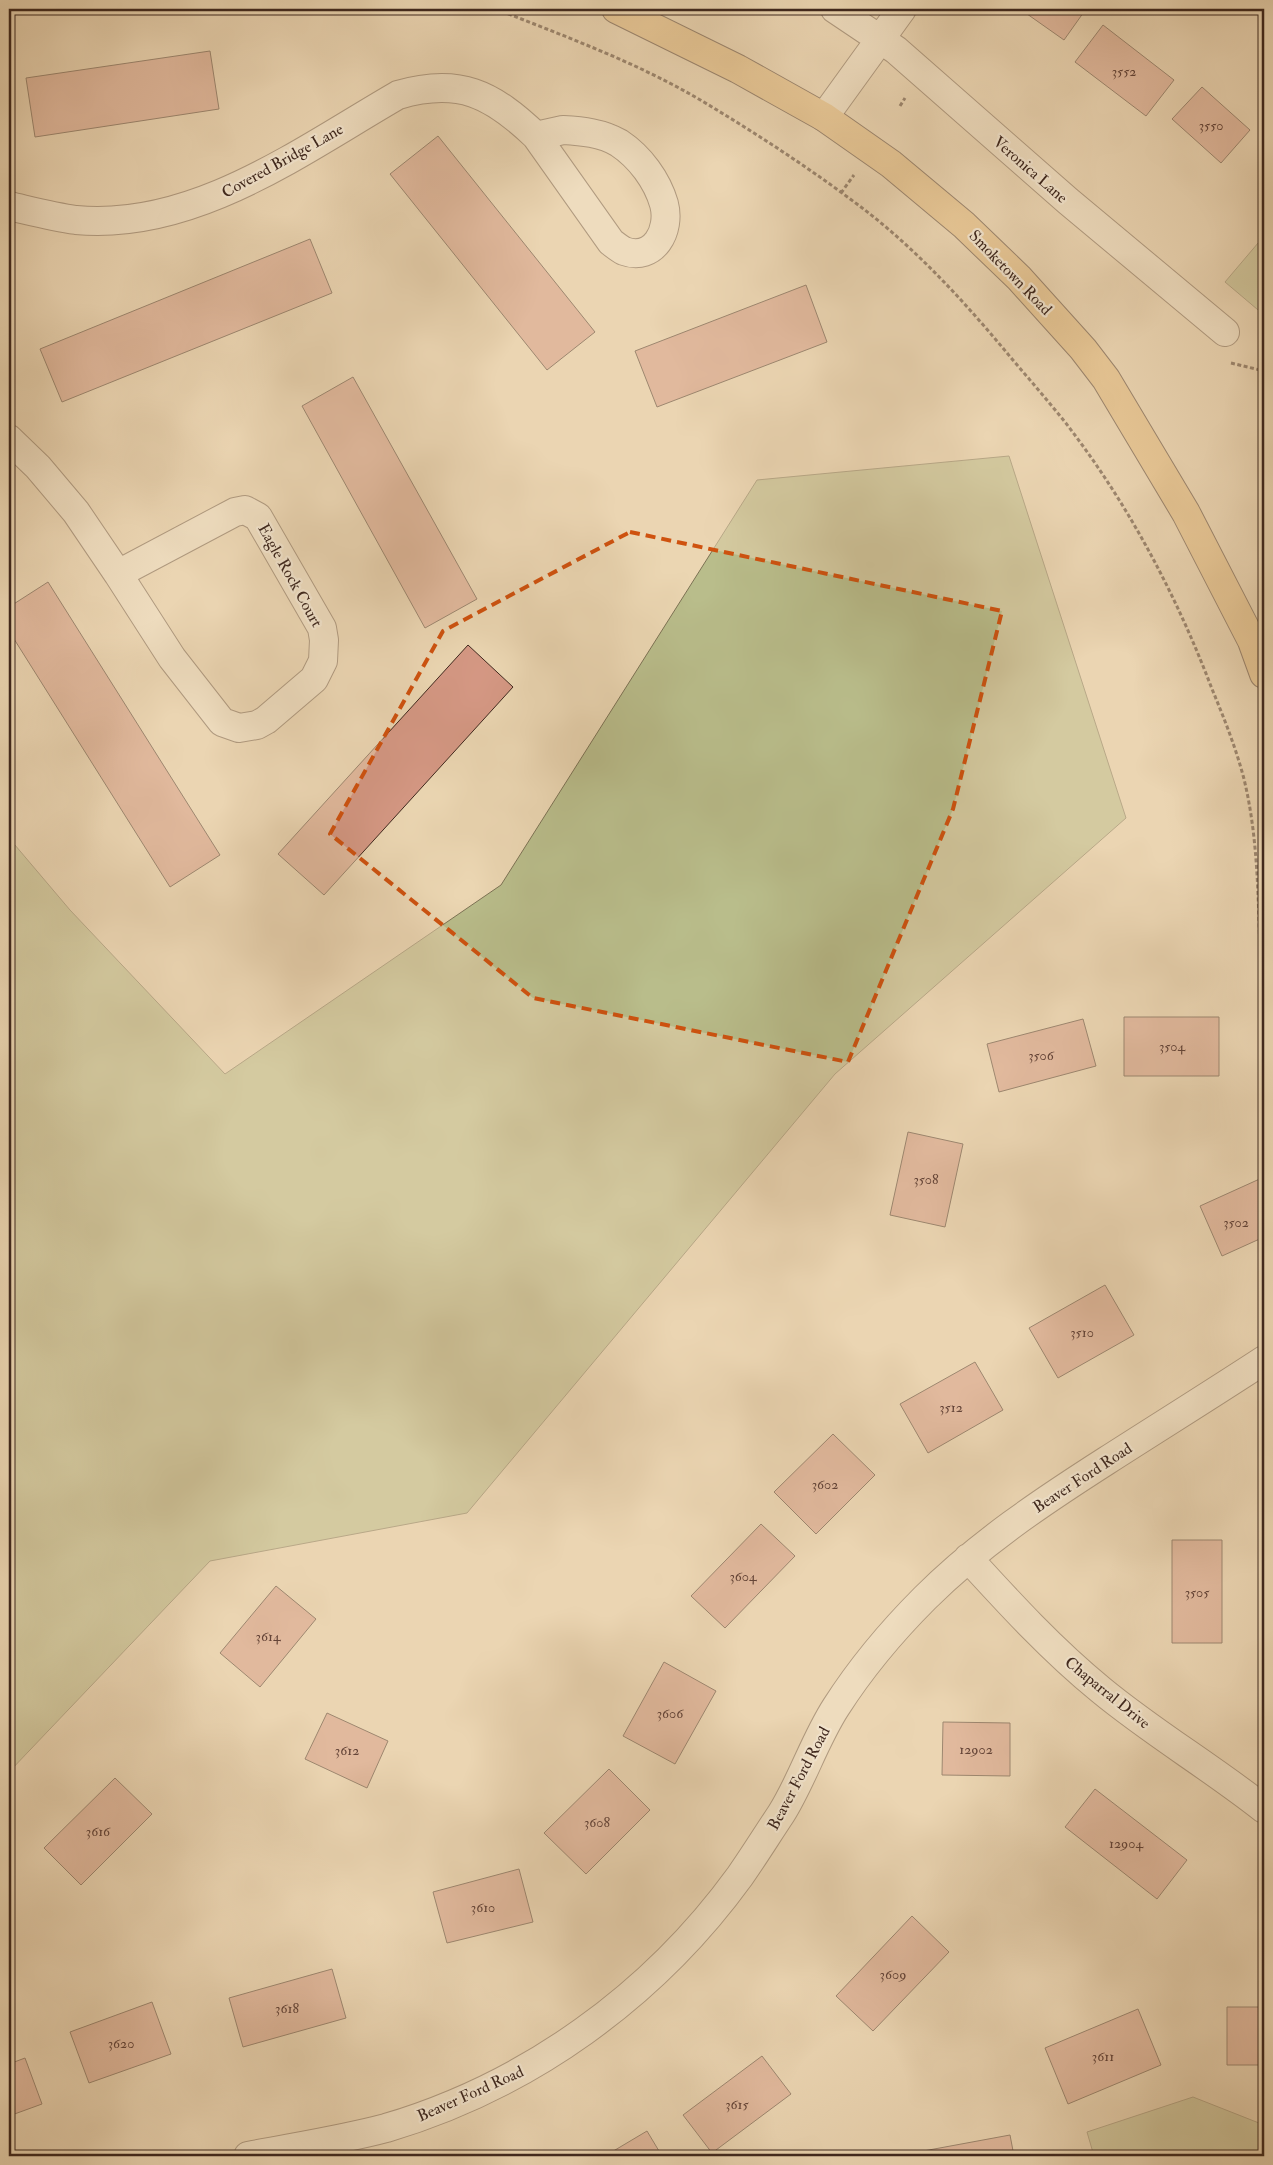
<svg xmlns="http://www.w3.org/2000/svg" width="1273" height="2165" font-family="'IM FELL Double Pica',serif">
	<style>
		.green { fill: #b9bd8b; stroke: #7c7254 }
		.building { fill: #d59884; stroke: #3f281e }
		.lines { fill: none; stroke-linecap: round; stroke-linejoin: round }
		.minor-casing { stroke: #6a5443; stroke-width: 30 }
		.major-casing { stroke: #3f281e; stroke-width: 30 }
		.path { stroke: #3f281e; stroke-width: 3; stroke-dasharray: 4 2.5; stroke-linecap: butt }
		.minor { stroke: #f2e4cd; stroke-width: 28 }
		.major { stroke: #e6bb79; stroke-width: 28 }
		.marked { fill: none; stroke: #cf520f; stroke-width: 4; stroke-dasharray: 10 6; stroke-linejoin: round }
		.labels { text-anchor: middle; stroke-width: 4.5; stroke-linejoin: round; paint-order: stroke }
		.number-label { font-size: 14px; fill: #644438 }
		.street-label { font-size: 16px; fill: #3f281e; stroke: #f2e4cd }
	</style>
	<rect width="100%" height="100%" fill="#ebd6b2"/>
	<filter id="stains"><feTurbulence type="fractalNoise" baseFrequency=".004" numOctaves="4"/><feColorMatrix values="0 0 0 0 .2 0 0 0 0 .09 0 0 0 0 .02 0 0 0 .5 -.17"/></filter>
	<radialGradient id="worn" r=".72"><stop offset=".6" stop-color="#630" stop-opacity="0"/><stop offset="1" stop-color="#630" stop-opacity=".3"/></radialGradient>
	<!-- green -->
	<path class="green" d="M1264,236V315L1225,282Z
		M1009,456L1126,818L835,1074L467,1513L210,1561L9,1772V838L70,910L225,1074L501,885L757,480Z
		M1193,2097L1264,2125V2156H1094L1087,2132Z"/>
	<!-- building -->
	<path class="building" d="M1020,9H1086L1064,40Z
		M1103,25L1174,80L1146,116L1075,62Z
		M210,51L219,109L35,137L26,78Z
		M1202,87L1250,130L1221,163L1172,119Z
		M438,136L595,332L547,370L390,174Z
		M310,239L332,293L62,402L40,349Z
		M806,285L827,342L657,407L635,351Z
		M353,377L477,599L425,628L302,406Z
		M48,582L220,855L170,887L9,631V607Z
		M468,645L513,687L324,895L278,854Z
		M1124,1017H1219V1076H1124Z
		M1083,1019L1096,1066L999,1092L987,1044Z
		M908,1132L963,1144L945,1227L890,1215Z
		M1264,1177V1237L1222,1256L1200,1206Z
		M1105,1285L1134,1335L1058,1378L1029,1328Z
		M975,1362L1003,1410L928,1453L900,1404Z
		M833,1434L875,1475L816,1534L774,1492Z
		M761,1524L795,1556L725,1628L691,1596Z
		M1172,1540H1222V1643H1172Z
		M276,1586L316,1619L260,1687L220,1653Z
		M664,1662L716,1691L675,1764L623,1736Z
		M327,1713L388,1741L367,1788L305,1759Z
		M943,1722L1010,1723V1776L942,1775Z
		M609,1769L650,1810L586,1874L544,1833Z
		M115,1778L152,1814L81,1885L44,1848Z
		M1095,1789L1187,1860L1157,1899L1065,1827Z
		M519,1869L533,1922L447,1943L433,1892Z
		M912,1916L949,1952L873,2031L836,1996Z
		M332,1969L346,2018L243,2047L229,1998Z
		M152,2002L171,2054L89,2083L70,2032Z
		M1227,2007H1264V2065H1227Z
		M1138,2009L1161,2065L1068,2104L1045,2048Z
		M762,2056L791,2094L712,2153L683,2115Z
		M25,2058L42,2104L9,2116V2064Z
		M647,2131L662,2156H605Z
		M1010,2135L1014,2156H919L918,2152Z"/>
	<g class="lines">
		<!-- minor casing -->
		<g class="minor-casing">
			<path id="minor" d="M835,9L896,50L1068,201L1225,332
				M824,117L902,9
				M563,130C582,131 602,133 619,143C640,157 657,180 664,204C671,230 654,262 624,251C620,249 615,245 611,242L536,136Z
				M9,206C31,211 54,217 76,220C194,231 301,151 398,95C459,77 492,94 536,136
				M9,439L38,467L76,512L118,574
				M245,510L258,517L322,628L324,640L323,661L314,679L266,720L257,725L239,728L222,722L172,658L118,574L235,512Z
				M968,1558C1010,1604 1052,1650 1101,1690C1153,1733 1211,1767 1264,1809
				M248,2156C294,2147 341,2140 386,2128C528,2086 653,1996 740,1876C754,1856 767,1835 781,1814C802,1781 814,1741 836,1707C861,1668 892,1631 925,1598C979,1544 1042,1502 1106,1461C1159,1427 1212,1394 1264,1360"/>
		</g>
		<!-- major casing -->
		<g class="major-casing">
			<path id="major" d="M616,9L738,69L824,117L891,164L964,225L1019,278L1083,349L1106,379L1186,513L1252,641L1264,674"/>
		</g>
		<!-- path -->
		<path class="path" d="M496,9C569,38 644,65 712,107C765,139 821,176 870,214C923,256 969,307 1012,359C1030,380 1048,401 1065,422C1127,502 1176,594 1212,689C1224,718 1236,748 1244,779C1263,858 1256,936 1264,1015
			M900,106L905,98
			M841,193L854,175
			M1231,363L1264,371"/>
		<!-- minor -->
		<use href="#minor" class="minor"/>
		<!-- major -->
		<use href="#major" class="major"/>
	</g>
	<!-- marked area -->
	<path d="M0 0H1273V2165H0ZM630,532L1002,611L953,809L848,1062L533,998L330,834L443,631Z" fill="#ebd6b2" fill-opacity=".55" fill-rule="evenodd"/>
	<path class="marked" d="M630,532L1002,611L953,809L848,1062L533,998L330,834L443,631Z"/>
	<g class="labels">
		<!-- number labels -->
		<g class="number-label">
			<text x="1124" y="76">3552</text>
			<text x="1211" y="130">3550</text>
			<text x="1172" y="1051">3504</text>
			<text x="1041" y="1060">3506</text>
			<text x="926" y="1184">3508</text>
			<text x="1236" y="1227">3502</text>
			<text x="1082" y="1337">3510</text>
			<text x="951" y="1412">3512</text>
			<text x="825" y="1489">3602</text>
			<text x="743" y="1581">3604</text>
			<text x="1197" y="1597">3505</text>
			<text x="268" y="1641">3614</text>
			<text x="670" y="1718">3606</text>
			<text x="976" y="1754">12902</text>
			<text x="347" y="1755">3612</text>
			<text x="597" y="1827">3608</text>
			<text x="98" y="1836">3616</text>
			<text x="1126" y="1848">12904</text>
			<text x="483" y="1912">3610</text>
			<text x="893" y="1979">3609</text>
			<text x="287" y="2013">3618</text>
			<text x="121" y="2048">3620</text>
			<text x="1103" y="2061">3611</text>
			<text x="737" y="2109">3615</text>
		</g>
		<!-- street labels -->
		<g class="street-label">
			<text transform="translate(282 160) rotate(-29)" y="6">Covered Bridge Lane</text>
			<text transform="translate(1031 169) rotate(41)" y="6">Veronica Lane</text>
			<text transform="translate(1011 272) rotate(46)" y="6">Smoketown Road</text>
			<text transform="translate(291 575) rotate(61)" y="6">Eagle Rock Court</text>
			<text transform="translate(1082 1477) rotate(-33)" y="6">Beaver Ford Road</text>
			<text transform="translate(1108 1692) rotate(39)" y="6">Chaparral Drive</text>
			<text transform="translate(798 1778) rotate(-62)" y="6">Beaver Ford Road</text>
			<text transform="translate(470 2093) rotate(-24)" y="6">Beaver Ford Road</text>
		</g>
	</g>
	<!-- margin -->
	<rect width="1273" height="2165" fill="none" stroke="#ebd6b2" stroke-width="30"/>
	<rect x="10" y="10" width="1253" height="2145" fill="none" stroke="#3f281e" stroke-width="2.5"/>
	<rect x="15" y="15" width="1243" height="2135" fill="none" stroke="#3f281e"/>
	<rect width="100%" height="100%" filter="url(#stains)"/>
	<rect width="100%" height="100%" fill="url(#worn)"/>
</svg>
